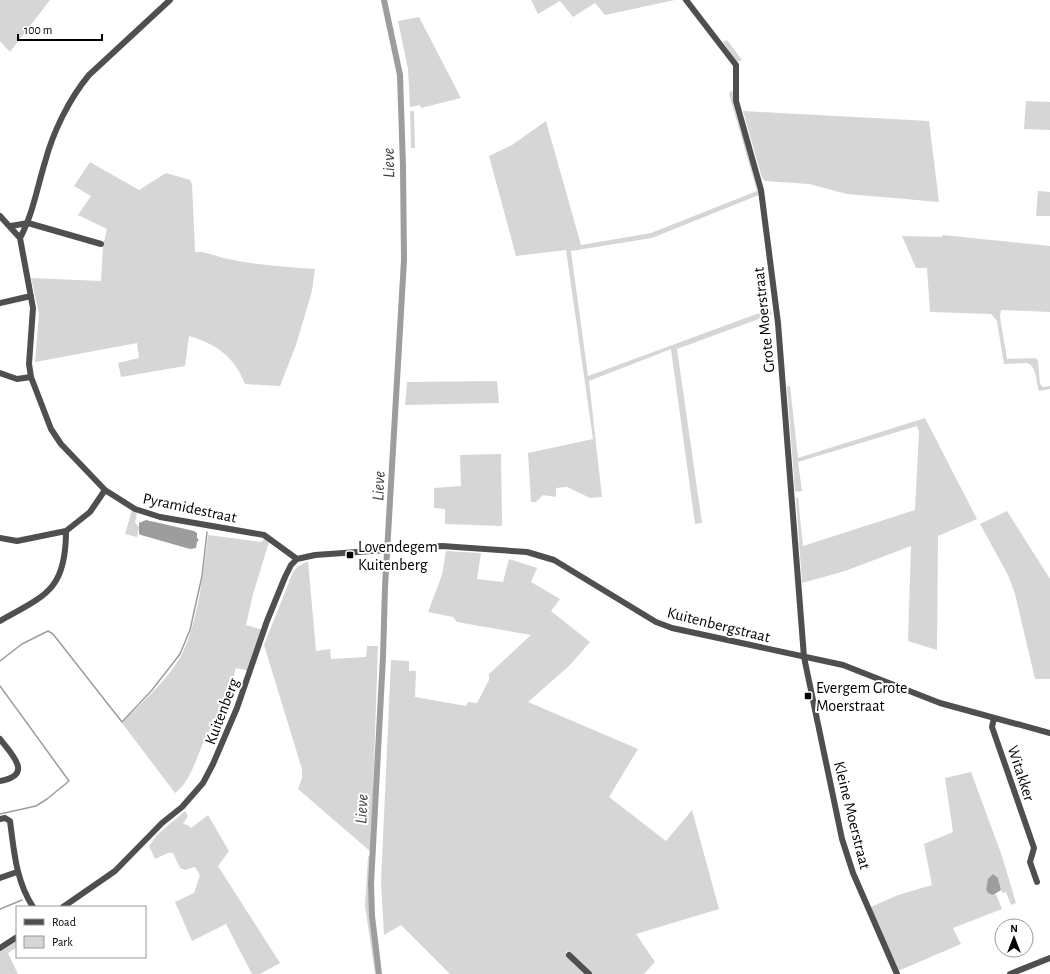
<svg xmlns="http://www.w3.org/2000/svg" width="1050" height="974" font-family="'Alegreya Sans',sans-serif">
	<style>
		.green { fill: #d6d6d6 }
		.water { fill: #9d9d9d }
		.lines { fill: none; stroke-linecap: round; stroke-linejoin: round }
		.stream { stroke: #9d9d9d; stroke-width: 1.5 }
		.canal { stroke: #9d9d9d; stroke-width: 6 }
		.street { stroke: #4f4f4f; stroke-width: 6 }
		.poi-dot { fill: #000; stroke: #fff; stroke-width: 1.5 }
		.labels { text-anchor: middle; stroke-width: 4; stroke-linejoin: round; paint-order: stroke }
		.street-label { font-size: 16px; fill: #000; stroke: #fff }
		.poi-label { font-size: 16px; fill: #000; stroke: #fff; text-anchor: start }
		.water-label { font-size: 17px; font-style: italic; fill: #3e3e3e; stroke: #fff }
	</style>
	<rect width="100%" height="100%" fill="#fff"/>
	<!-- green -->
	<path class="green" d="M0,0H50L10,52L0,41Z
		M531,0H675L605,15L595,3L573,17L560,1L538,14Z
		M419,17L461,98L421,108L420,105L410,107L408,69L398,21Z
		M727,40L742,60L737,62L723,42Z
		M731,91L735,92L760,189L759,195L652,238L571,251L588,376L770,309L772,314L677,349L702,523L695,524L671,349L589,381L602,497L590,498L567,487L556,488V497L543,495L536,502H531L528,453L593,439L566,250L516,256L489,156L512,145L546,121L581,245L651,233L757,191L729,94Z
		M1026,101L1050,102V130L1024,129Z
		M410,111H414L415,148H411Z
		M743,111L929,121L939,202L847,194L809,184L765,181L762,178Z
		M90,162L139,190L166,173L190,180L192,184L195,252C207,251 216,257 228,259C256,265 286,267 315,269L312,291L296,345L280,386L245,384C235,357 216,344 189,336L185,366L121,377L118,363L139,358L137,343L35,362L39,314L31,278L101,281L103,246L107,229L78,215L91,196L74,186Z
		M1038,191L1050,192V216H1036Z
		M943,235L1050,246V312L1001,310L1000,317L1007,359L1035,358L1038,360L1040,384L1043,387L1050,386V389L1039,391C1036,382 1037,368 1028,363L1004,364L997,321L991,314L930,312L927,268H916L902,236L942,237Z
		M497,381L499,403L405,405L407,382Z
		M787,386H790L798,458L925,418L977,519L938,536L937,650L908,641L911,546L845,571L802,583L796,498L798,497L803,546L915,510L919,432L917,426L798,462L802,491L795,492Z
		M501,454L502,526L445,524V509L434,508V488L461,486L460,455Z
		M132,510L137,512L135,523L139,527L137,537L125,534Z
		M1007,511L1050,579V679H1035L1015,594L1008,575L980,524Z
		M208,535L261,542L264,539L269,542L253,594L246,625L263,630L249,671L236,668C229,694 216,715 205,739C197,755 191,782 175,793L122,723C142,702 168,680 182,654C198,622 204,570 208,535Z
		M446,551L481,553L477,579L503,582L509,559L537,568L531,582L560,599L551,611L590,642L569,666L528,702L638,749L609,797L666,841L692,810L719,909L636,934L655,962L644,974H592L568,951L565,953L585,974H450L401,925L384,935L381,883L391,660L409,661V671H416L415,697L466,706L468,702L477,703L489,680V674L531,635L457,622L453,617L428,612L442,575Z
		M308,561L316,651L330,649L331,659L366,657L367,646H378L371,852L298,789L302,778V769L264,645L293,572L297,567Z
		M971,772L1002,856L1016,903L1011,905L1006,892L1002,893L998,878L988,879L986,889L993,895L996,894L1002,909L953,928L961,944L898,971L871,907L898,895L932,885L924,844L953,832L945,778Z
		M185,811L188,816L183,824L188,825L191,828L208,815L229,851L218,866L280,963L260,974H252L226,924L192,941L175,902L194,893L200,875L195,867L185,870L180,868L173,853H168L155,859L149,846L157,835Z
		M368,856H371C368,896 372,934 378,974H375L365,906Z
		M17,941V947L8,953L18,974H0V952Z"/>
	<!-- water -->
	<path class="water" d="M146,520L194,531L197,533V538L199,540L197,542L196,548L190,549L141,535L139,534V523Z
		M993,874L998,878L1001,890L993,895L988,893L986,889L988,879Z"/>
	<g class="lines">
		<!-- stream -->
		<path class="stream" d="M0,661L22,644L48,631L53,634L122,722L152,690L180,654L190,630L202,576L207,532
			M0,686L69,781L47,799L36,806L0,814
			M0,909L22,900"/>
		<!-- canal -->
		<path class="canal" d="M379,974L372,916L371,884L383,657L385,587L404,260L403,167L400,75L384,0"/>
		<!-- street -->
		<path class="street" d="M686,0L736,65V101L761,190L778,323L804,657L842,839L853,873L897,974
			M0,216L20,238L33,308L29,364L31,377L51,429L61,444L105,490L135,509L160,517L264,535L297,559
			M11,226L28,223L101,244
			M20,238C33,214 37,188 45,162C53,132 69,99 89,75L170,0
			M0,303L31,296
			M0,373L17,379L31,377
			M0,538L17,541L66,531L90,512L105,490
			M0,621C46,595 66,590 66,531
			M994,718L992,727L1034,848L1030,862L1037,882
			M0,739C12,755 34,775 0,781
			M0,819L5,818L10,821C14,851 16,881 33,907
			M0,878L17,872
			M63,907L115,871L162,823L182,807L203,783L213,764L237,708L267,621L285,577L291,565L297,559L315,555L442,546L527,552L554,560L656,622L672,628L843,665L940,703L1050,733
			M0,948L17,937
			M569,955L589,974
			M1010,974L1050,958"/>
	</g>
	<!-- markers -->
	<g class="poi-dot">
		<rect x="346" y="551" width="8" height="8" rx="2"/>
		<rect x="804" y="692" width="8" height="8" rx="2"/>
	</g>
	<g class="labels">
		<!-- street labels -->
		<g class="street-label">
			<text transform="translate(763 320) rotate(-96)" y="6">Grote Moerstraat</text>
			<text transform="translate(190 507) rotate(12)" y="6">Pyramidestraat</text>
			<text transform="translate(719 624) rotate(14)" y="6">Kuitenbergstraat</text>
			<text transform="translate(221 711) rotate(-69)" y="6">Kuitenberg</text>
			<text transform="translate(1022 773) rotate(72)" y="6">Witakker</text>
			<text transform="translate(853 815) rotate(76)" y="6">Kleine Moerstraat</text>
		</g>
		<!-- poi labels -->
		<g class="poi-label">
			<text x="358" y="552">Lovendegem<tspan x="358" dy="18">Kuitenberg</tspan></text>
			<text x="816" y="693">Evergem Grote<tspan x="816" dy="18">Moerstraat</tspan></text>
		</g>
		<!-- water labels -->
		<g class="water-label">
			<text transform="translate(388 163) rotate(-91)" y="6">Lieve</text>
			<text transform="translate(378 486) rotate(-87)" y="6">Lieve</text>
			<text transform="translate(361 809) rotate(-87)" y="6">Lieve</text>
		</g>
	</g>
	<!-- legend -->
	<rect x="16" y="906" width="130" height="52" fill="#ffffff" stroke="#999999"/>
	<rect x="24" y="919" width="20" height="6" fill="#4f4f4f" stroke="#999999"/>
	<text x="52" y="926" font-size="12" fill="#000000">Road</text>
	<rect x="24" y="936" width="20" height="12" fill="#d6d6d6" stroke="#999999"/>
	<text x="52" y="946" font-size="12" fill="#000000">Park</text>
	<!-- north arrow -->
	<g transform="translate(1014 938)"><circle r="19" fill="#ffffff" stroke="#999999"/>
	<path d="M0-3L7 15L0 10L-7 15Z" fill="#000000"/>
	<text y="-6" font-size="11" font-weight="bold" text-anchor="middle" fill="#000000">N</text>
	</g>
	<!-- scale -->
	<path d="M18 34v6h84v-6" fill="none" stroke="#000000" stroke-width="2"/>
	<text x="24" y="34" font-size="12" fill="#000000" stroke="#ffffff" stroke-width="3" paint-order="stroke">100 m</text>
</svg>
